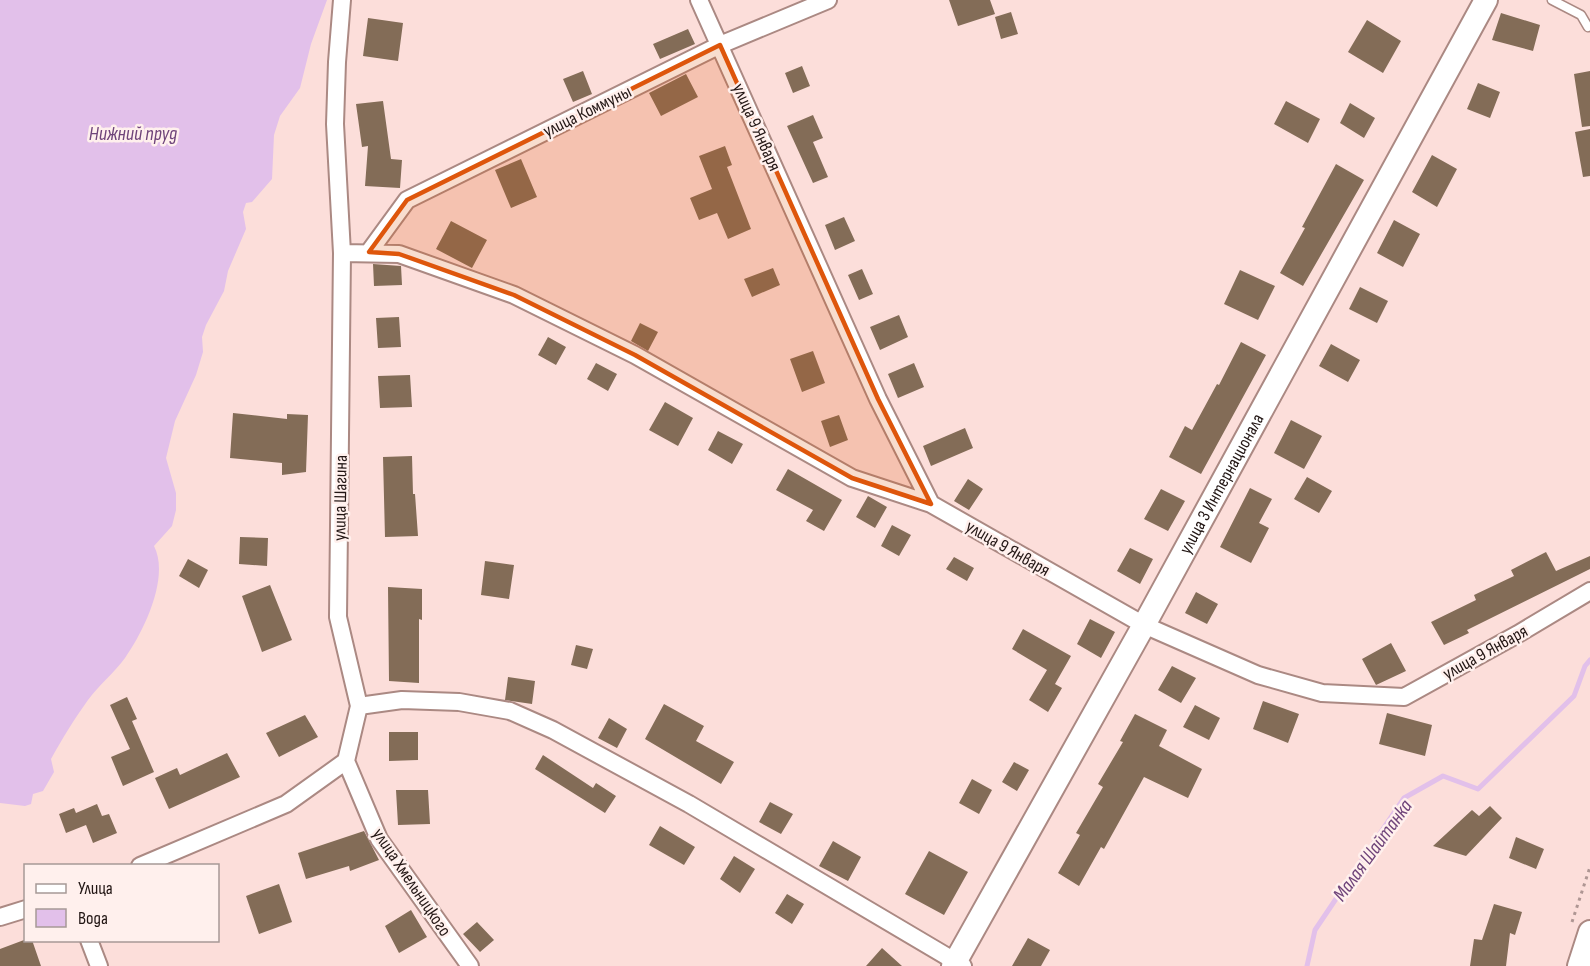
<svg xmlns="http://www.w3.org/2000/svg" width="1590" height="966" font-family="'Sofia Sans Condensed',sans-serif">
	<style>
		.water { fill: #e2c0ea }
		.lines { fill: none; stroke-linecap: round; stroke-linejoin: round }
		.stream { stroke: #e2c0ea; stroke-width: 5 }
		.building { fill: #836c57 }
		.lane-casing { stroke: #ab8983; stroke-width: 11 }
		.street-casing { stroke: #ab8983; stroke-width: 20 }
		.secondary-casing { stroke: #ab8983; stroke-width: 26 }
		.path { stroke: #ae9693; stroke-width: 3; stroke-dasharray: 3 4.5; stroke-linecap: butt }
		.lane { stroke: #fff; stroke-width: 8 }
		.street { stroke: #fff; stroke-width: 16 }
		.secondary { stroke: #fff; stroke-width: 22 }
		.marked { fill: #de560c; fill-opacity: 0.2; stroke: #de560c; stroke-width: 4.5; stroke-linejoin: round }
		.labels { text-anchor: middle; stroke-width: 5; stroke-linejoin: round; paint-order: stroke }
		.street-label { font-size: 18px; fill: #221614; stroke: #fff0ed }
		.water-label { font-size: 20px; font-style: italic; fill: #6f447a; stroke: #fff0ed }
	</style>
	<rect width="100%" height="100%" fill="#fcdeda"/>
	<!-- water -->
	<path class="water" d="M0,0H327L311,44L300,88L280,116L274,135L272,179L252,202L246,203L243,212L246,229L228,271L224,291L206,325L202,337L203,352L196,375L175,421L166,458L176,493V510L172,526L154,546C170,577 144,631 125,658C114,673 99,685 88,700C75,718 62,739 51,759L54,772L43,791L33,794L31,804L25,806L0,803Z"/>
	<g class="lines">
		<!-- stream -->
		<path class="stream" d="M1307,966L1315,930L1404,798L1443,776L1478,789L1574,696L1585,666L1590,660"/>
	</g>
	<!-- building -->
	<path class="building" d="M949,0H990L995,14L958,26Z
		M1011,12L1018,34L1001,39L995,17Z
		M1501,13L1540,25L1533,51L1492,40Z
		M368,18L403,23L398,61L363,56Z
		M1367,20L1401,41L1383,73L1348,52Z
		M688,29L695,44L660,59L653,44Z
		M802,66L810,86L793,93L785,73Z
		M583,71L592,94L573,102L563,79Z
		M1590,71V126L1582,127L1574,74Z
		M686,74L698,97L661,116L649,93Z
		M1478,83L1500,92L1490,118L1467,109Z
		M383,101L391,159L402,160L400,188L365,186L368,146L362,147L356,104Z
		M1286,101L1320,119L1308,143L1274,124Z
		M1350,103L1375,118L1364,138L1340,123Z
		M813,115L823,138L813,142L828,177L813,183L787,126Z
		M1590,129V176L1583,177L1575,132Z
		M725,146L732,165L727,167L751,229L728,239L717,213L699,220L690,198L712,189L699,156Z
		M1432,155L1457,169L1437,207L1412,192Z
		M521,159L537,197L511,208L495,170Z
		M1336,164L1364,180L1303,286L1280,273L1305,228L1302,227Z
		M844,217L855,241L835,250L825,225Z
		M1394,220L1420,234L1403,267L1377,253Z
		M451,221L487,240L472,268L436,249Z
		M373,264L401,266L402,285L374,286Z
		M773,268L780,285L752,297L744,279Z
		M862,269L873,294L859,300L848,275Z
		M1240,270L1275,286L1258,320L1224,304Z
		M1360,287L1388,301L1377,323L1349,309Z
		M899,315L908,337L880,350L870,327Z
		M399,317L401,347L378,348L376,318Z
		M640,323L658,332L648,351L631,341Z
		M548,337L566,347L556,365L538,355Z
		M1241,342L1266,355L1201,474L1169,457L1185,426L1192,430L1217,384L1219,385Z
		M1331,344L1360,360L1348,382L1319,366Z
		M813,351L825,383L802,392L790,359Z
		M596,363L617,374L608,391L587,379Z
		M914,363L924,387L898,398L888,374Z
		M410,375L412,407L380,408L378,376Z
		M665,402L693,418L678,446L649,430Z
		M233,413L287,419V414L308,415L306,472L282,475V463L230,458Z
		M839,415L848,440L830,447L821,421Z
		M1291,420L1322,436L1304,469L1274,453Z
		M965,428L973,448L931,466L923,446Z
		M718,431L743,444L732,464L708,450Z
		M412,456L413,494H415L418,536L385,537L383,457Z
		M788,469L842,500L824,531L806,521L813,510L776,490Z
		M1307,477L1332,491L1319,513L1294,499Z
		M968,479L983,489L969,510L954,501Z
		M1250,488L1272,499L1259,523L1269,528L1251,563L1220,547Z
		M1161,489L1185,501L1168,531L1144,519Z
		M868,496L887,507L875,528L856,517Z
		M892,525L911,535L899,556L881,546Z
		M240,537L268,538L267,566L239,564Z
		M1130,548L1153,559L1140,584L1117,571Z
		M1546,552L1556,571L1590,556V569L1467,630L1469,633L1444,645L1431,622L1476,600L1474,595L1514,576L1511,570Z
		M954,557L974,568L967,581L946,569Z
		M188,559L208,570L199,588L179,576Z
		M485,561L514,565L509,599L481,595Z
		M270,585L292,640L262,652L242,596Z
		M388,587L422,589V620L419,619V683L389,681Z
		M1196,592L1218,604L1207,624L1185,613Z
		M1090,619L1115,632L1101,658L1077,644Z
		M1023,629L1071,656L1055,684L1062,688L1048,712L1029,700L1047,670L1012,649Z
		M1391,643L1406,671L1376,685L1362,659Z
		M576,645L593,649L587,669L571,665Z
		M1172,666L1196,678L1181,703L1158,690Z
		M508,677L535,681L532,704L505,700Z
		M127,697L137,719L132,721L154,772L123,786L111,757L130,749L110,705Z
		M1263,701L1299,714L1288,743L1253,729Z
		M664,704L704,726L696,741L734,762L721,784L645,739Z
		M1195,705L1220,718L1209,740L1183,727Z
		M1387,713L1432,725L1425,756L1379,744Z
		M1135,714L1167,730L1159,746L1202,769L1188,798L1144,777L1104,849L1101,847L1079,886L1058,873L1080,835L1076,833L1103,787L1098,784L1123,742L1120,741Z
		M305,715L318,737L279,757L266,733Z
		M609,718L627,729L617,748L598,738Z
		M389,732H418V760L389,761Z
		M227,753L240,777L169,809L155,778L177,768L180,775Z
		M543,755L593,788L596,783L616,796L605,813L535,769Z
		M1014,762L1029,770L1017,791L1002,782Z
		M972,779L992,790L979,814L959,803Z
		M396,790H428L430,824L398,825Z
		M770,802L793,814L781,834L759,822Z
		M97,804L102,816L109,814L117,833L93,843L86,825L66,833L59,814L74,808L76,813Z
		M1490,806L1502,818L1466,856L1433,846L1472,810L1479,816Z
		M660,826L695,847L684,865L649,845Z
		M364,831L379,860L350,871L349,866L306,879L298,853Z
		M1516,837L1544,849L1536,869L1509,858Z
		M833,841L861,857L848,881L819,866Z
		M929,851L968,872L944,915L905,894Z
		M734,856L755,869L740,893L720,879Z
		M279,884L292,922L259,934L246,896Z
		M787,894L804,904L792,924L775,913Z
		M1494,904L1522,912L1515,935L1510,933L1506,966H1470L1474,939L1482,940Z
		M411,910L427,937L399,953L385,926Z
		M477,922L494,940L480,952L463,934Z
		M1028,938L1050,950L1041,966H1012Z
		M24,940H32L41,966H0V949Z
		M882,948L902,966H866Z"/>
	<g class="lines">
		<!-- lane casing -->
		<g class="lane-casing">
			<path id="lane" d="M1552,0L1581,15L1588,27"/>
		</g>
		<!-- street casing -->
		<g class="street-casing">
			<path id="street" d="M699,0L878,399L931,504L1144,625L1258,675L1322,693L1404,697L1518,634L1590,591
				M369,252L407,200L720,45L828,0
				M342,253L399,254L514,295L635,355L852,478L931,504
				M359,706L402,700L459,702L510,711L553,730L689,804L963,966
				M346,761L379,839L470,966
				M140,866L286,804L346,761L359,706L338,617L342,253L335,124L337,62L342,0
				M0,917L26,909
				M89,940L99,966"/>
		</g>
		<!-- secondary casing -->
		<g class="secondary-casing">
			<g id="secondary">
				<path id="s1" d="M953,966L1144,625L1486,0"/>
				<path d="M1579,966L1590,932"/>
			</g>
		</g>
		<!-- path -->
		<path class="path" d="M1572,922L1590,867"/>
		<!-- lane -->
		<use href="#lane" class="lane"/>
		<!-- street -->
		<use href="#street" class="street"/>
		<!-- secondary -->
		<use href="#secondary" class="secondary"/>
	</g>
	<!-- marked area -->
	<path class="marked" d="M720,45L878,399L931,504L852,478L635,355L514,295L399,254L369,252L407,200Z"/>
	<g class="labels">
		<!-- street labels -->
		<g class="street-label">
			<text transform="translate(587 111) rotate(-26)" y="6">улица Коммуны</text>
			<text transform="translate(757 127) rotate(66)" y="6">улица 9 Января</text>
			<text dy="6" stroke="none"><textPath href="#s1" startOffset="552">улица 3 Интернационала</textPath></text>
			<text transform="translate(340 498) rotate(-89)" y="6">улица Шагина</text>
			<text transform="translate(1008 548) rotate(30)" y="6">улица 9 Января</text>
			<text transform="translate(1485 652) rotate(-29)" y="6">улица 9 Января</text>
			<text transform="translate(412 882) rotate(56)" y="6">улица Хмельницкого</text>
		</g>
		<!-- water labels -->
		<g class="water-label">
			<text x="133" y="140">Нижний пруд</text>
			<text transform="translate(1372 850) rotate(-54)" y="7">Малая Шайтанка</text>
		</g>
	</g>
	<!-- legend -->
	<rect x="24" y="864" width="195" height="78" fill="#fff0ed" stroke="#a79996" stroke-width="1.5"/>
	<rect x="36" y="884" width="30" height="9" fill="#ffffff" stroke="#a79996" stroke-width="1.5"/>
	<text x="78" y="894" font-size="18" fill="#221614">Улица</text>
	<rect x="36" y="909" width="30" height="18" fill="#e2c0ea" stroke="#a79996" stroke-width="1.5"/>
	<text x="78" y="924" font-size="18" fill="#221614">Вода</text>
</svg>
